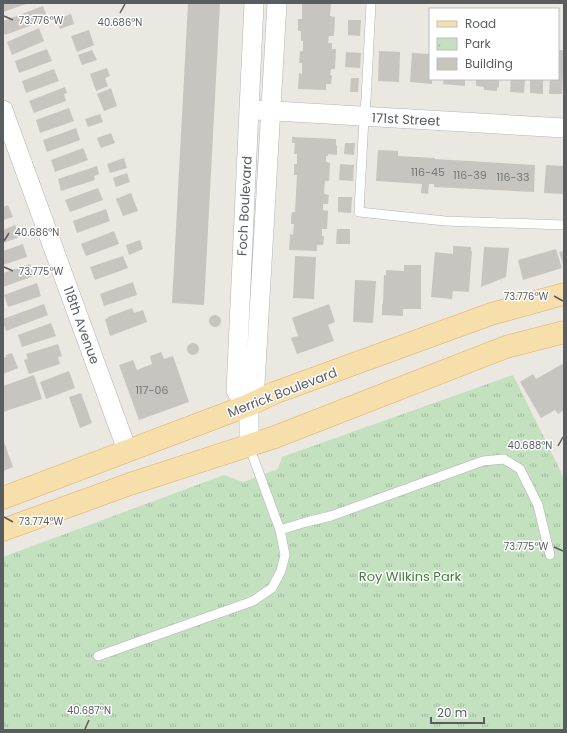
<svg xmlns="http://www.w3.org/2000/svg" width="567" height="733" font-family="Poppins,sans-serif">
	<style>
		.park { fill: url(#park-tufts) }
		.building { fill: #c8c4c0 }
		.lines { fill: none; stroke-linecap: round; stroke-linejoin: round }
		.lane-casing { stroke: #b1b4b7; stroke-width: 10 }
		.street-casing { stroke: #b1b4b7; stroke-width: 20 }
		.primary-casing { stroke: #e2ad62; stroke-width: 23 }
		.lane { stroke: #fff; stroke-width: 9 }
		.street { stroke: #fff; stroke-width: 19 }
		.primary { stroke: #f6dfaa; stroke-width: 22 }
		.ticks { fill: none; stroke: #595d60; stroke-width: 1.5 }
		.labels { text-anchor: middle; stroke-width: 3; stroke-linejoin: round; paint-order: stroke }
		.number-label { font-size: 11px; fill: #757778 }
		.street-label { font-size: 13px; fill: #595d60; stroke: #fff }
		.park-label { font-size: 13px; fill: #417d3b; stroke: #fff }
		.ticks-label { font-size: 10px; text-anchor: middle; fill: #595d60; stroke: #fff; stroke-width: 3; stroke-linejoin: round; paint-order: stroke }
	</style>
	<defs>
		<pattern id="park-tufts" width="24" height="20" patternUnits="userSpaceOnUse"><rect width="24" height="20" fill="#c3e0bf"/><path d="M3 7l-1-3M5 7V3M7 7l1-3M15 17l-1-3M17 17v-4M19 17l1-3" fill="none" stroke="#a1b99f"/></pattern>
	</defs>
	<rect width="100%" height="100%" fill="#ebe7e1"/>
	<!-- park -->
	<path class="park" d="M513,375L564,478V730H3V557L224,475L243,482L278,469L282,457Z"/>
	<!-- building -->
	<path class="building" d="M3,3H29L3,12Z
		M188,3H220L204,305L172,303Z
		M302,3H331L330,16L335,17L334,36H329L328,43H332V49H336L335,69H331L330,75H332L331,84H326V90L298,89L299,73L302,74V63H299L300,51H303V41H301V31H298V19H302Z
		M43,6L48,19L5,35L3,31V21Z
		M71,14L74,24L60,29L56,19Z
		M348,20H361L360,36L348,35Z
		M39,28L44,41L12,55L7,42Z
		M89,30L94,45L77,52L71,36Z
		M47,49L52,61L19,73L15,61Z
		M92,50L97,60L82,65L78,55Z
		M558,50H564L562,94H549L550,79H558Z
		M379,51L400,52L399,82L378,81Z
		M346,52L361,53L360,68L345,67Z
		M412,53L430,54V79H432V84L410,82Z
		M107,68L110,76L105,78L108,86L96,91L90,74Z
		M54,69L59,81L26,93L22,81Z
		M351,78H359L358,92H350Z
		M444,79H465V86L443,84Z
		M476,79H499V88L497,87V91L484,90V87L476,86Z
		M511,79H525L524,93L510,92Z
		M530,79H543V94L530,93Z
		M65,87L67,93L64,94L66,101L34,113L29,101Z
		M111,88L117,106L104,111L97,94Z
		M69,108L74,121L40,133L36,120Z
		M100,114L103,122L88,127L85,119Z
		M76,128L80,140L47,152L43,140Z
		M111,133L115,143L101,148L97,138Z
		M292,137L336,139V146L337,145V155L328,154V156H326V162L330,163L329,181H325L324,194L329,195L328,204H323V210L328,211L327,229H322V236H324L323,245H317V251L289,250L290,234L293,235L294,224H291V218L292,212H295L297,175H294V164H297V154H294L295,143H292Z
		M345,143H355L354,155L344,154Z
		M83,148L88,160L55,172L51,160Z
		M378,150L398,151V156L435,158V159L535,165L534,192L434,187V184H429L428,194L421,193L422,184L376,181Z
		M124,158L127,168L110,173L107,164Z
		M340,164L354,165L353,181L339,180Z
		M546,165L564,166V194L544,193Z
		M97,166L99,174L94,176L95,180L61,191L58,179Z
		M127,173L130,182L116,187L113,178Z
		M98,188L103,200L70,212L65,200Z
		M131,193L138,211L123,216L116,199Z
		M338,197H352L351,213L338,212Z
		M8,205L13,217L3,220V207Z
		M106,209L110,221L77,233L73,221Z
		M15,225L20,237L3,243V230Z
		M337,229H350V244H336Z
		M114,231L119,244L86,256L81,244Z
		M140,240L143,249L129,255L126,245Z
		M23,244L27,257L3,265V251Z
		M453,246L471,247V251H472L469,292L453,291L452,299L431,297L435,252L453,254Z
		M484,247L509,248L506,277L481,287Z
		M556,249L562,268L523,280L518,260Z
		M564,251V267L559,252Z
		M123,256L128,268L95,280L90,267Z
		M295,256L316,257L314,299L293,298Z
		M30,264L34,276L3,287V273Z
		M404,265H421V309H403V316L382,315V304H383L384,275H386V270L404,271Z
		M355,280L376,281L373,323L353,322Z
		M133,282L137,295L104,306L100,294Z
		M37,283L41,296L8,307L4,295Z
		M44,304L48,315L6,331L3,322V319Z
		M329,304L335,322L328,325L334,341L297,354L291,338L298,336L292,318Z
		M132,308L134,313L143,310L147,322L110,336L105,319L108,318V317Z
		M209 321a6 6 0 1 1 12 0a6 6 0 1 1-12 0Z
		M51,323L56,336L22,347L18,335Z
		M187 349a6 6 0 1 1 12 0a6 6 0 1 1-12 0Z
		M58,344L62,356L58,357L60,364L29,374L24,360L28,359L26,354Z
		M161,352L164,359L173,356L189,402L139,420L119,365L133,360L137,370L152,364L150,356Z
		M12,353L18,368L3,374V358L6,357V355Z
		M564,363V410L558,414L555,410L541,418L520,382L533,374L536,379Z
		M69,371L75,388L46,399L40,382Z
		M34,375L42,399L3,412V386Z
		M81,393L92,423L80,428L69,397Z
		M3,439L13,467L3,471Z"/>
	<g class="lines">
		<!-- lane casing -->
		<g class="lane-casing">
			<path id="lane" d="M371,3L366,100L364,117L359,212L445,221L564,225
				M280,530L306,522L331,516L483,461L504,459L520,469L538,505L550,555
				M98,656L253,601L272,588L281,571L285,555L280,530L249,446"/>
		</g>
		<!-- street casing -->
		<g class="street-casing">
			<path id="street" d="M3,110L127,450
				M258,110L564,128
				M249,405L236,391L249,110L254,3
				M249,446V405L255,384L277,3"/>
		</g>
		<!-- primary casing -->
		<g class="primary-casing">
			<path id="primary" d="M3,498L249,405L274,393L491,314L564,294
				M3,530L130,484L275,437L506,347L564,332"/>
		</g>
		<!-- lane -->
		<use href="#lane" class="lane"/>
		<!-- street -->
		<use href="#street" class="street"/>
		<!-- primary -->
		<use href="#primary" class="primary"/>
	</g>
	<!-- ticks -->
	<path class="ticks" d="M120,13L125,4M4,16L13,20M4,241L9,233M4,267L13,271M554,296L563,301M558,446L563,437M4,517L13,522M554,547L563,551M85,729L89,720"/>
	<g class="labels">
		<!-- number labels -->
		<g class="number-label">
			<text x="428" y="176">116-45</text>
			<text x="470" y="179">116-39</text>
			<text x="513" y="181">116-33</text>
			<text x="152" y="394">117-06</text>
		</g>
		<!-- street labels -->
		<g class="street-label">
			<text transform="translate(406 119) rotate(3)" y="5">171st Street</text>
			<text transform="translate(244 206) rotate(-87)" y="5">Foch Boulevard</text>
			<text transform="translate(82 325) rotate(70)" y="5">118th Avenue</text>
			<text transform="translate(282 392) rotate(-21)" y="5">Merrick Boulevard</text>
		</g>
		<!-- park labels -->
		<g class="park-label">
			<text x="410" y="581">Roy Wilkins Park</text>
		</g>
	</g>
	<g class="ticks-label">
		<text x="41" y="24">73.776°W</text>
		<text x="120" y="26">40.686°N</text>
		<text x="37" y="236">40.686°N</text>
		<text x="41" y="275">73.775°W</text>
		<text x="526" y="300">73.776°W</text>
		<text x="530" y="449">40.688°N</text>
		<text x="41" y="525">73.774°W</text>
		<text x="526" y="550">73.775°W</text>
		<text x="89" y="714">40.687°N</text>
	</g>
	<!-- border -->
	<rect width="567" height="733" fill="none" stroke="#595d60" stroke-width="8"/>
	<!-- legend -->
	<rect x="429" y="8" width="130" height="72" fill="#ffffff" stroke="#bdbebf"/>
	<rect x="437" y="21" width="20" height="6" fill="#f6dfaa" stroke="#bdbebf"/>
	<text x="465" y="28" font-size="12" fill="#595d60">Road</text>
	<rect x="437" y="38" width="20" height="12" fill="url(#park-tufts)" stroke="#bdbebf"/>
	<text x="465" y="48" font-size="12" fill="#595d60">Park</text>
	<rect x="437" y="58" width="20" height="12" fill="#c8c4c0" stroke="#bdbebf"/>
	<text x="465" y="68" font-size="12" fill="#595d60">Building</text>
	<!-- scale -->
	<path d="M431 717v6h53v-6" fill="none" stroke="#595d60" stroke-width="2"/>
	<text x="437" y="717" font-size="12" fill="#595d60" stroke="#ffffff" stroke-width="3" paint-order="stroke">20 m</text>
</svg>
